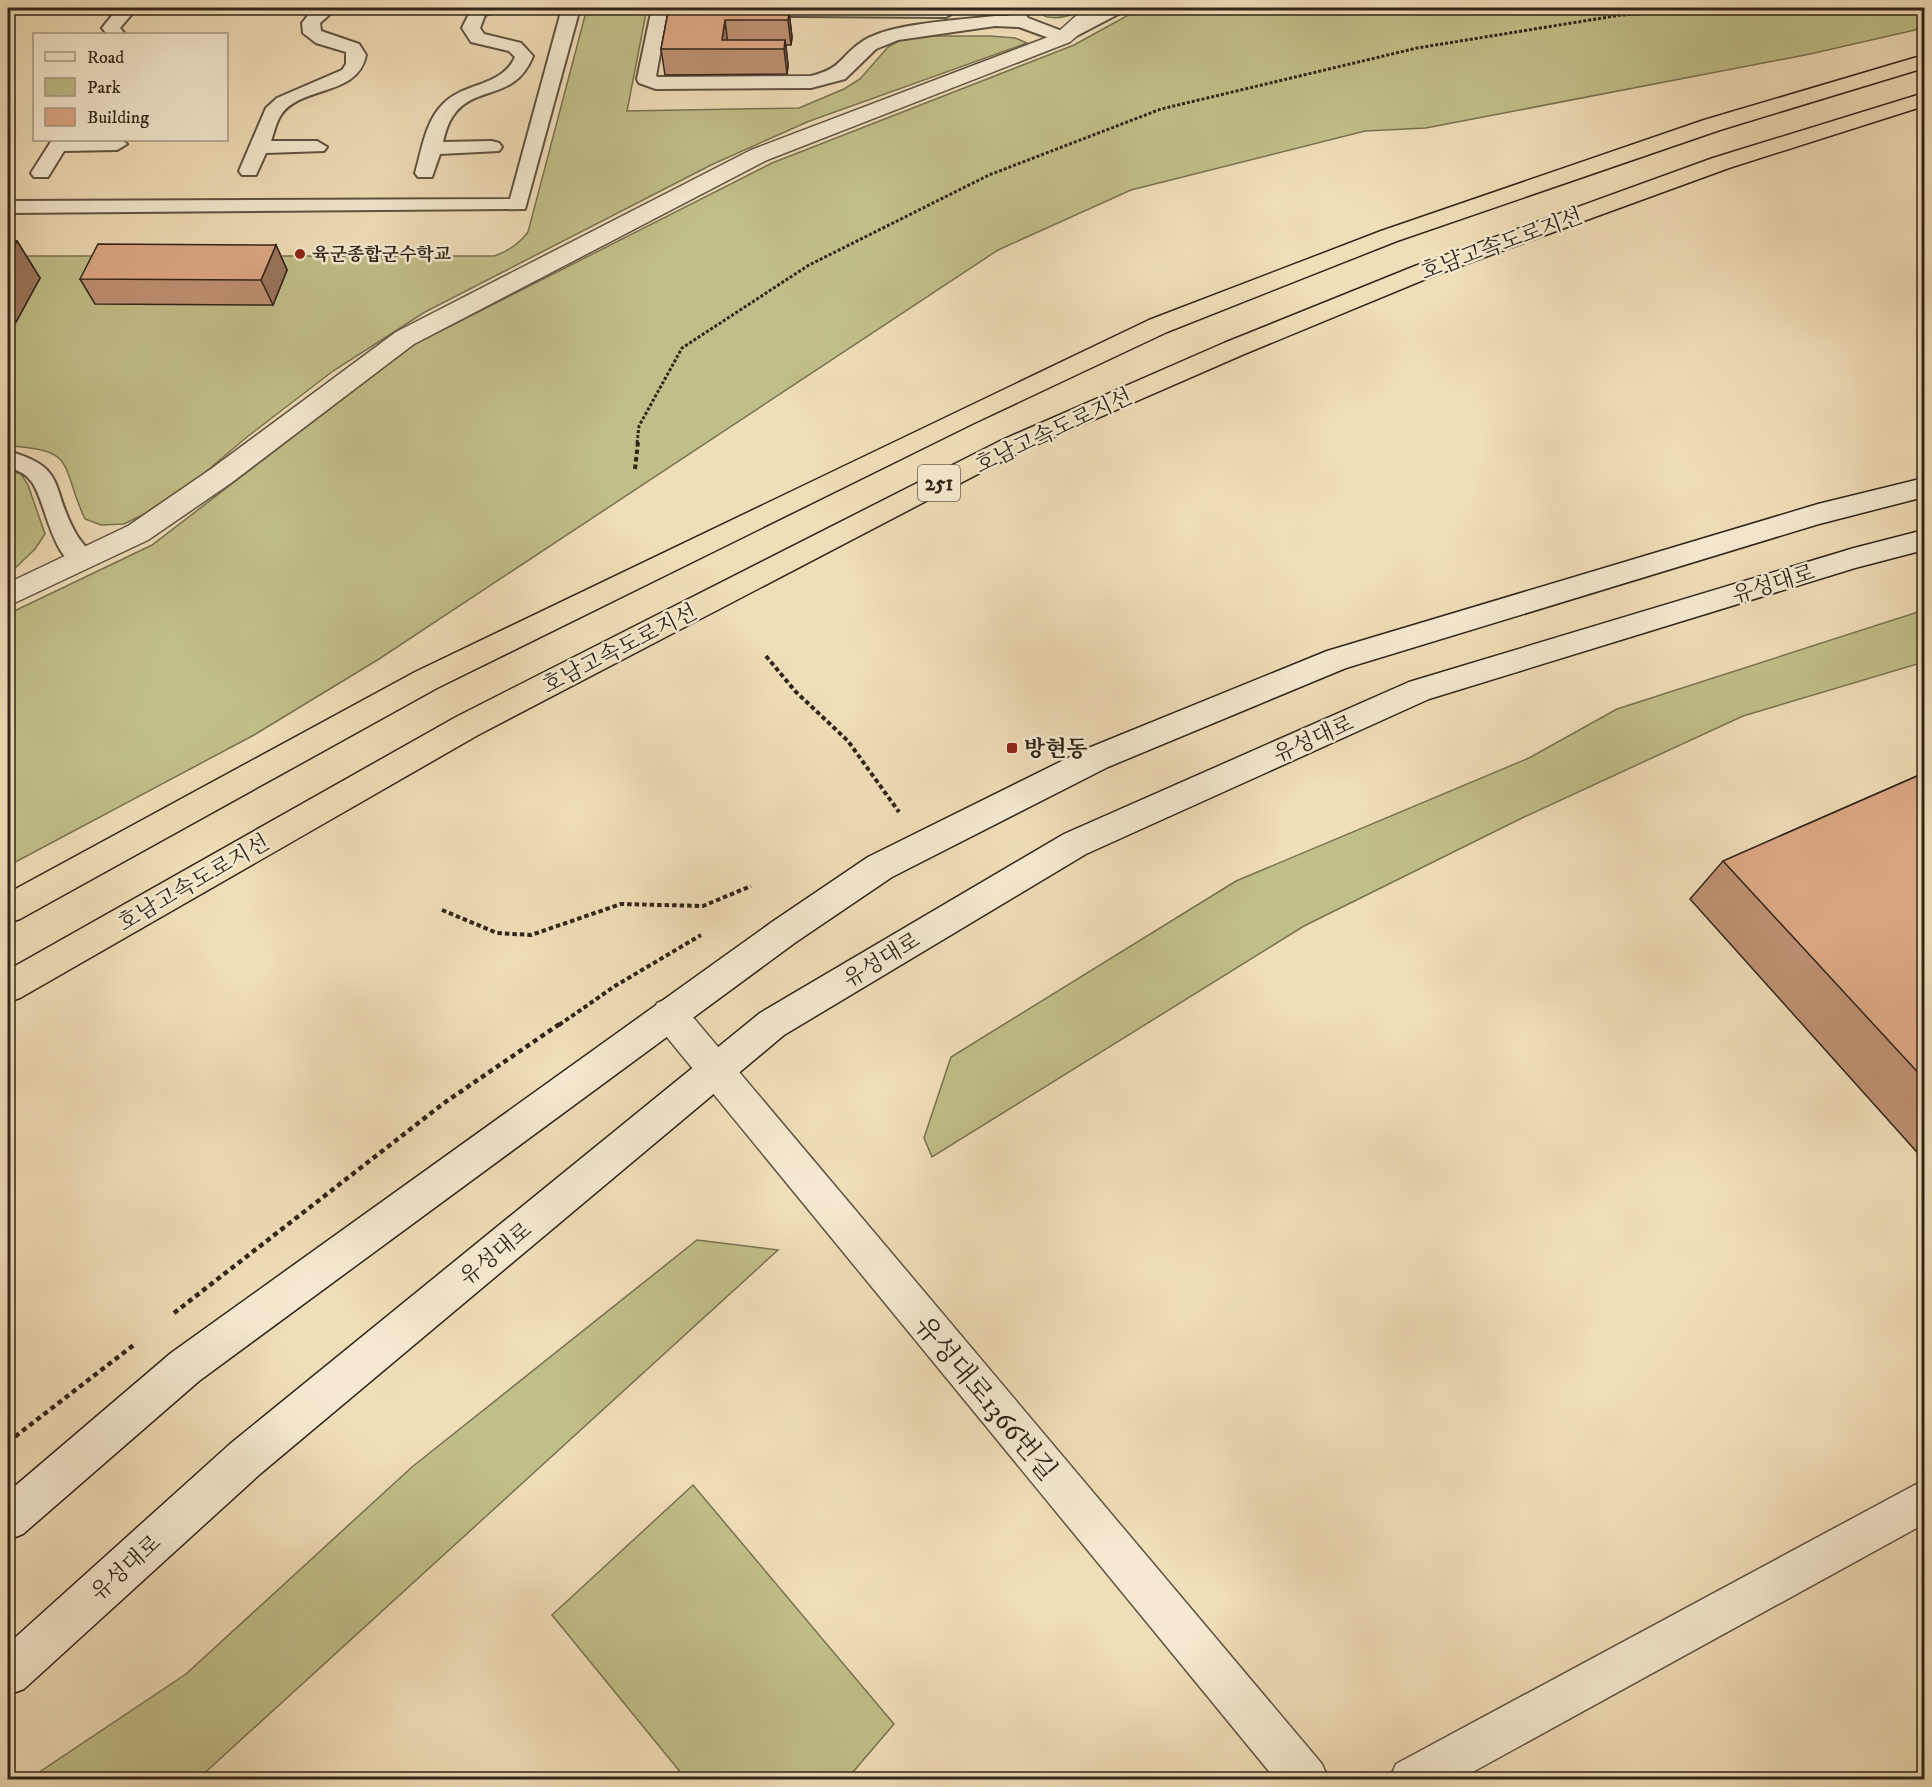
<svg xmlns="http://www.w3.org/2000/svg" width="1932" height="1787" font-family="'IM FELL DW Pica','Noto Serif KR',serif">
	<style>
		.green { fill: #c1bf89; stroke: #787252; stroke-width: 1.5 }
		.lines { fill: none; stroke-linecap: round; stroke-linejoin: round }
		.lane-casing { stroke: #605342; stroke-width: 4 }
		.street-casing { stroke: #605342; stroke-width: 3 }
		.secondary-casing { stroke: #30251a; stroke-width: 3 }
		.highway-casing { stroke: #30251a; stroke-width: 3 }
		.path-far2 { stroke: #30251a; stroke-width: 3; stroke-dasharray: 3 2; stroke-linecap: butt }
		.path-far1 { stroke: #30251a; stroke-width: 4; stroke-dasharray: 4.5 3; stroke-linecap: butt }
		.path { stroke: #30251a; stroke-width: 4.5; stroke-dasharray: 5 4; stroke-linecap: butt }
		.lane { fill: #f5ead1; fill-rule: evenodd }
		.street { fill: #f5ead1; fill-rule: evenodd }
		.secondary { fill: #f5ead1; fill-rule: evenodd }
		.highway { fill: #f0deb8; fill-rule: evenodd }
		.wall { fill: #bf9173; stroke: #30251a; stroke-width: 1.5 }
		.shaded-wall { fill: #9b765e; stroke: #30251a; stroke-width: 1.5 }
		.building { fill: #dea986; stroke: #30251a; stroke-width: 1.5 }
		.poi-dot { fill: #8f2418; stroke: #f5ead1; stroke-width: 2 }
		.labels { text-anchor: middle; stroke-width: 5; stroke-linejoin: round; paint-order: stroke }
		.far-poi-label { font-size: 18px; font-weight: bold; fill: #30251a; stroke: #f5ead1; text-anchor: start }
		.shield { fill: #f5ead1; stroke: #6b6051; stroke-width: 1.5 }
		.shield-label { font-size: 21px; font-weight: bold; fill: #30251a }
		.street-label { font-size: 22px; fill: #30251a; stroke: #f5ead1 }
		.poi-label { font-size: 22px; font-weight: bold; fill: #30251a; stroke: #f5ead1; text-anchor: start }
		.near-street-label { font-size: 27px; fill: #30251a; stroke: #f5ead1 }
	</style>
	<rect width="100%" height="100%" fill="#f0deb8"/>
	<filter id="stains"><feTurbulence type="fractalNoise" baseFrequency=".00333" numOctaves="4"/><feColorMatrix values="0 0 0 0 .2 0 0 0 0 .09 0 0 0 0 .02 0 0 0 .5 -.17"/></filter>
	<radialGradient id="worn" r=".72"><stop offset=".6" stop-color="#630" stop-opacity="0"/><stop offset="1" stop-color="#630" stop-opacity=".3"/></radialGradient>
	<!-- green -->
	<path class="green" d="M587,8H647L627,111L799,108L844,89L860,79L888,47L901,40L932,36H990L1015,38L1027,43L807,122L711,165L425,312L333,371L247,437L202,475L144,514L124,524L101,525L85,519C60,467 79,449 8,446V333L40,278L8,256H494C509,251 519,244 528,232Z
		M1035,8H1076L1074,13C1063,19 1042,21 1035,8Z
		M1141,8H1924V28L1810,54L1426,128L1365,131L1131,190L998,250L379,659L254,735L8,866V614L152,545L413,345L772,163L1074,45Z
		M8,470L21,474L28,485L45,534L35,549L8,575Z
		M1924,610V662L1743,716L1524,817L1304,926L932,1157L924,1138L951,1057L1236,881L1529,758L1617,709Z
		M697,1240L778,1250L198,1779H29L186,1674L412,1467Z
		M693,1485L894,1724L847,1779H686L552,1615Z"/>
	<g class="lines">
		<!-- lane casing -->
		<g class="lane-casing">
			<path id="lane" d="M118,8H137L120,28L125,34H107L102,28Z
				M314,8H337L320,23L321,31L359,44L366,55C358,97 301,85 281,115C276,122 274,133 271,141H317L327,147L324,151L266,153L256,175H242L239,171L266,108L277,98L342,70L346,64V52L316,43L303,33L302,23Z
				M472,8H496L494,12L485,15L480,28L484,34L521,43L533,56C515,102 474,84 453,116C448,123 445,133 443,142L492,141L499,143L502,147L499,151L440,154L432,177H418L415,173C422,150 425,122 443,104C464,82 502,87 515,57L509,51L471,42L462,28Z
				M562,8H580L525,209L8,213V201L510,199Z
				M652,8H949L955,12L946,17L667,15L656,76L658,77L811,76C843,68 839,57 863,41C891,23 960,20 995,16H1009L1004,8H1021L1028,18L1062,31L1109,8H1130L1063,43L1019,27L995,26L898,40L876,49L845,79L811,88L656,89L639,83L637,79Z
				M52,140H122L127,144L117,150L64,151L48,177H34L31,173Z
				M8,451C68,468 50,487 75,532C80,542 89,549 94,559L91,565C53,577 47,500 31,481C25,473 17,470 8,467Z"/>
		</g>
		<!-- street casing -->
		<g class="street-casing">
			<path id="street" d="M1081,8H1101L1096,19L1070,42L767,160L414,344L231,483L148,540L8,606V583L128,526L211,469L396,332L751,150L1056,34L1079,13Z
				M669,998L681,1003L1322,1764L1329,1780H1276L657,1025L652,1014L657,1003Z
				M1924,1480V1524L1458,1780H1389L1396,1764Z"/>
		</g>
		<!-- secondary casing -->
		<g class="secondary-casing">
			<path id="secondary" d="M1924,478V497L1819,524L1346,668L1108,767L892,877L796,942L199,1381L23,1534L8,1540V1492L171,1353L772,922L868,857L1086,749L1327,651L1818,504Z
				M1924,530V550L1855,568L1429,699L1086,854L784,1035L260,1474L24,1689L8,1695V1644L230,1444L760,1013L1064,834L1409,682L1854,548Z"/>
		</g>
		<!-- highway casing -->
		<g class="highway-casing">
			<path id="highway" d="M1924,55V68L1720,130L1397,241L1167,332L974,423L437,688L20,919L8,923V893L415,672L1149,320L1381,231L1704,120Z
				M1924,93V106L1729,168L1433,276L1242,355L1020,452L478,735L20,998L8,1002V970L456,717L1002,440L1224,343L1415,266L1713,158Z"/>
		</g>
		<!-- path-far2 -->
		<path class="path-far2" d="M637,443L639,426L682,348L809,265L989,175L1161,109L1417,48L1621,15L1742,8"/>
		<!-- path-far1 -->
		<path class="path-far1" d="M635,469L638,442
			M766,656L795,691L848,741L899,812
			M442,910L497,933L531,935L621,904L703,906L751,886
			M559,1025L615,986L701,935"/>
		<!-- path -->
		<path class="path" d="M174,1313L444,1103L561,1023
			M8,1442L135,1344"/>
		<!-- lane -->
		<use href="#lane" class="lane"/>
		<!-- street -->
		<use href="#street" class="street"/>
		<!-- secondary -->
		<use href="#secondary" class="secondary"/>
		<!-- highway -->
		<use href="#highway" class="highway"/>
	</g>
	<!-- wall -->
	<path class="wall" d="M668,12H789L792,37L791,45H786L788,65L787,74L665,75L661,49Z
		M8,241H17L40,278L16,322H8Z
		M276,245L287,270L273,305L95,304L80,279Z
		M1924,773V1160L1690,899L1723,861Z
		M1924,1209V1225L1917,1216Z"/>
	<!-- shaded-wall -->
	<path class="shaded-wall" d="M789,12L792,37L791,45L788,20Z
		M725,20L728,45L722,40Z
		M785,40L788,65L787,74L784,49Z
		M17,241L40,278L16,322L8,309V257Z
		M276,245L287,270L273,305L261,280Z"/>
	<!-- building -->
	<path class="building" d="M668,12H789L788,20H725L722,40H785L784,49H661Z
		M8,241H17L8,257Z
		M98,244L276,245L261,280L80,279Z
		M1924,773V1079L1723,861Z"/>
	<!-- markers -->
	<g class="poi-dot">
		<circle cx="300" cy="254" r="6"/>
		<rect x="1006" y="742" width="12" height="12" rx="3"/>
	</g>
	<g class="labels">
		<!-- far-poi labels -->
		<g class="far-poi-label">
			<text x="312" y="260">육군종합군수학교</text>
		</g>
		<!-- shield labels -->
		<rect class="shield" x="918" y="465" width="42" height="36" rx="4.5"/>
		<g class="shield-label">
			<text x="939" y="490">251</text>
		</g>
		<!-- street labels -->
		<g class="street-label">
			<text transform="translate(1501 243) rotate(-20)" y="8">호남고속도로지선</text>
			<text transform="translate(1053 430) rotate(-25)" y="8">호남고속도로지선</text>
			<text transform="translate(1773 583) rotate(-17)" y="8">유성대로</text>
			<text transform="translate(619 648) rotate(-27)" y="8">호남고속도로지선</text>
			<text transform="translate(1313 738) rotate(-24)" y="8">유성대로</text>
			<text transform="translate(193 882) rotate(-30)" y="8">호남고속도로지선</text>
			<text transform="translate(881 959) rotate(-31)" y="8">유성대로</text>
			<text transform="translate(495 1253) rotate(-39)" y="8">유성대로</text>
			<text transform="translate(125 1567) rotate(-42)" y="8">유성대로</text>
		</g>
		<!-- poi labels -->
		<g class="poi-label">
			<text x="1024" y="756">방현동</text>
		</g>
		<!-- near-street labels -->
		<g class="near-street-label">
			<text transform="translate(986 1398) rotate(50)" y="9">유성대로1366번길</text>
		</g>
	</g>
	<!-- margin -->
	<rect width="1932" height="1787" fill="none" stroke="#f0deb8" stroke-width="30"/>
	<rect x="9" y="9" width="1914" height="1769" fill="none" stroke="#30251a" stroke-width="3"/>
	<rect x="15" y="15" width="1902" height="1757" fill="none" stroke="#30251a" stroke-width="1.5"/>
	<!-- legend -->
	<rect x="33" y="33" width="195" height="108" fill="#f5ead1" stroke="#a69b88" stroke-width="1.5"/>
	<rect x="45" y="52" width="30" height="9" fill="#f5ead1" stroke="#a69b88" stroke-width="1.5"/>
	<text x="87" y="63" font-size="18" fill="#30251a">Road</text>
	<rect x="45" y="78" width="30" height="18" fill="#c1bf89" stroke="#a69b88" stroke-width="1.5"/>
	<text x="87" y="93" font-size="18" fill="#30251a">Park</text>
	<rect x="45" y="108" width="30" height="18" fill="#dea986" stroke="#a69b88" stroke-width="1.5"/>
	<text x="87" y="123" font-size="18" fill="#30251a">Building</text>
	<rect width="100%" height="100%" filter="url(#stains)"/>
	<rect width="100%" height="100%" fill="url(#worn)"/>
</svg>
